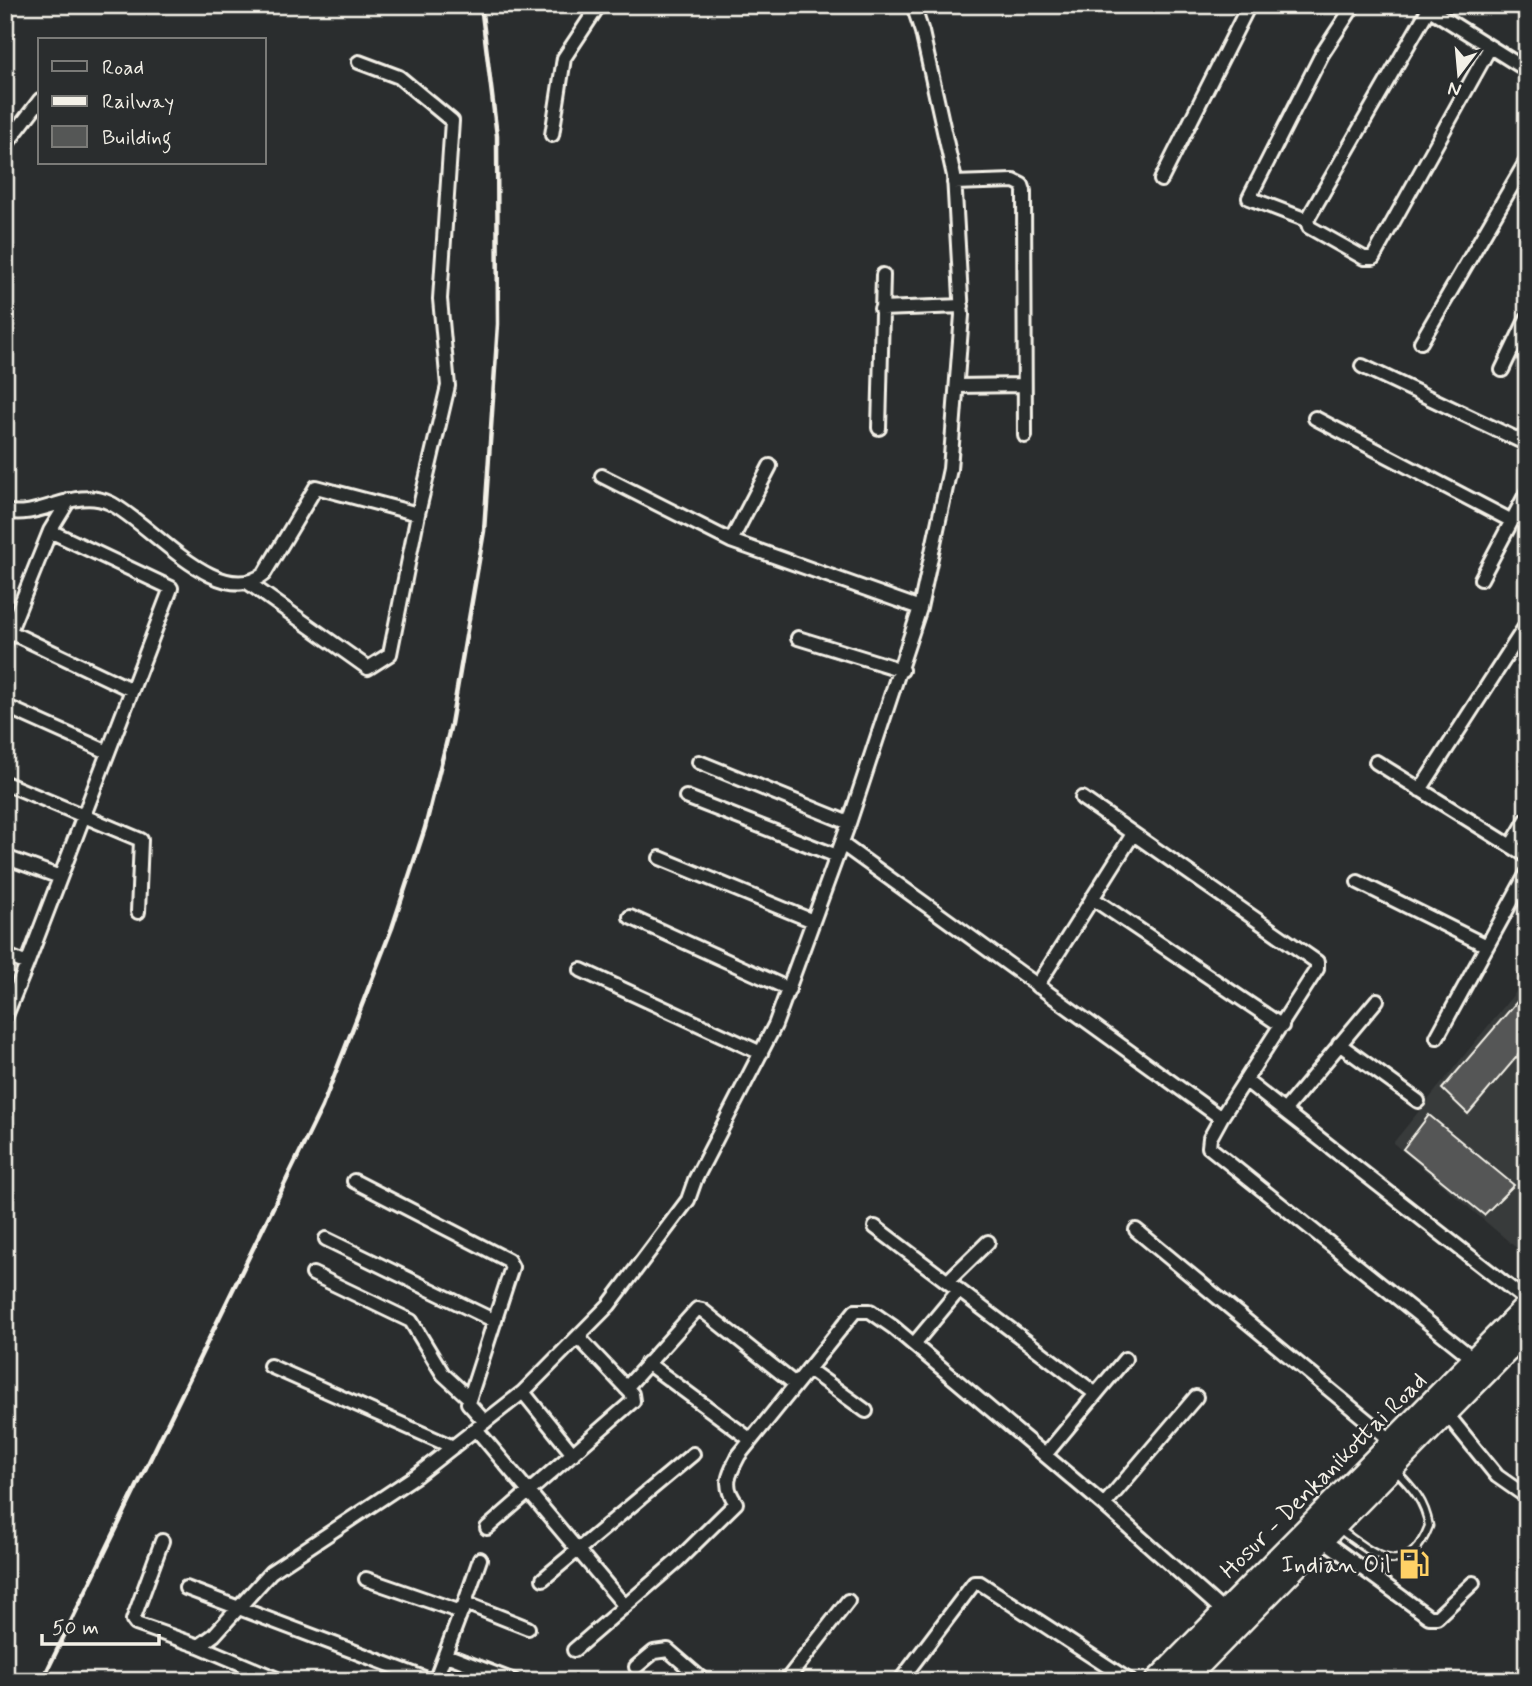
<svg xmlns="http://www.w3.org/2000/svg" width="1532" height="1686" font-family="Mynerve,sans-serif">
	<style>
		.built { fill: #373a3a }
		.building { fill: #555756; stroke: #f4f1e8; stroke-width: 2 }
		.lines { fill: none; stroke-linecap: round; stroke-linejoin: round }
		.service-casing { stroke: #f4f1e8; stroke-width: 11 }
		.minor-casing { stroke: #f4f1e8; stroke-width: 18 }
		.primary-casing { stroke: #f4f1e8; stroke-width: 26 }
		.service { stroke: #2a2d2e; stroke-width: 6 }
		.minor { stroke: #2a2d2e; stroke-width: 12 }
		.primary { stroke: #2a2d2e; stroke-width: 21 }
		.rail { stroke: #f4f1e8; stroke-width: 4.5 }
		.labels { text-anchor: middle; stroke-width: 5; stroke-linejoin: round; paint-order: stroke }
		.street-label { font-size: 24px; fill: #f4f1e8; stroke: #2a2d2e }
		.poi-label { font-size: 24px; fill: #f4f1e8; stroke: #2a2d2e; text-anchor: end }
	</style>
	<rect width="100%" height="100%" fill="#2a2d2e"/>
	<filter id="ink" filterUnits="userSpaceOnUse"><feTurbulence type="fractalNoise" baseFrequency=".0143" numOctaves="2"/><feDisplacementMap in="SourceGraphic" scale="14" xChannelSelector="R" yChannelSelector="G"/><feConvolveMatrix kernelMatrix="1 2 1 2 8 2 1 2 1" color-interpolation-filters="sRGB"/></filter>
	<g filter="url(#ink)">
		<!-- built -->
		<path class="built" d="M1527,978V1257L1393,1143Z"/>
		<!-- building -->
		<path class="building" d="M1527,990V1045L1468,1114L1442,1089Z
			M1429,1115L1514,1185L1484,1215L1403,1149Z"/>
		<g class="lines">
			<!-- service casing -->
			<g class="service-casing">
				<path id="service" d="M1339,1529C1374,1555 1407,1583 1429,1526C1425,1502 1413,1488 1396,1471"/>
			</g>
			<!-- minor casing -->
			<g class="minor-casing">
				<path id="minor" d="M1423,5L1527,70
					M1431,5L1307,220L1309,227L1364,258H1373L1490,47
					M552,135L564,58L599,5
					M5,146L40,100
					M1161,180L1249,5
					M954,183L1014,181L1022,185L1024,191L1025,436
					M1307,220L1249,198L1322,54L1354,5
					M881,309L962,306
					M1421,342L1527,160
					M1362,366L1527,444
					M1502,370L1527,318
					M957,386L1024,385
					M1315,418L1512,521
					M879,428L883,275
					M602,476L731,541L920,608
					M5,511C40,520 75,486 110,503C151,523 218,610 264,574L316,487L418,514L448,386L440,299L452,121L399,77L359,62
					M731,541L770,466
					M1481,579L1527,492
					M250,584L368,668L390,654L418,514
					M10,632L132,690
					M798,638L902,670
					M5,643L50,531
					M5,706L108,752
					M699,762L849,823
					M1376,762L1527,856
					M5,783L141,840L138,912
					M1420,790L1527,624
					M686,797L837,856
					M1082,798L1317,962V969L1221,1118L1210,1138L1209,1147L1475,1360
					M842,844L1221,1118
					M1511,846L1527,819
					M5,857L60,877
					M660,858L813,921
					M1358,882L1487,946
					M1092,898L1282,1026
					M630,917L789,989
					M5,955L27,964L171,588L50,531L69,500
					M581,970L761,1053
					M1037,986L1133,834
					M5,1018L27,964
					M1437,1037L1527,873
					M1339,1044L1418,1101
					M1246,1081L1527,1301
					M1284,1111L1377,1000
					M354,1181L508,1260L512,1267L468,1403L485,1422
					M875,1227L1096,1394
					M1136,1230L1393,1442
					M326,1239L495,1321
					M313,1274L411,1321L443,1374L469,1398
					M948,1281L988,1242
					M914,1344L959,1290
					M647,1363L751,1440
					M270,1366L453,1447
					M808,1369L866,1411
					M626,1388L697,1309L702,1310L795,1384
					M523,1392L573,1454
					M1446,1413L1497,1476L1527,1497
					M476,1429L624,1605
					M1045,1455L1125,1359
					M1104,1505L1196,1397
					M487,1528L633,1401L632,1394L578,1337
					M1322,1539L1429,1617H1437L1473,1583
					M162,1541L133,1620L136,1624L199,1646L214,1635L271,1572L417,1475L523,1392L609,1305L688,1200L695,1180L775,1025L849,823L920,608L950,469L962,315L954,176L922,32L913,5
					M366,1579L461,1612L435,1681
					M543,1579L693,1454
					M186,1588L432,1681
					M465,1603L528,1628
					M462,1611L480,1559
					M199,1646L282,1681
					M574,1650L677,1561L736,1503C722,1485 729,1474 739,1455L855,1311H870L893,1327L1104,1505L1223,1611
					M446,1655L514,1681
					M636,1667L654,1652L668,1650L704,1681
					M786,1681L848,1601
					M900,1681L974,1583H980L1130,1681"/>
			</g>
			<!-- primary casing -->
			<g class="primary-casing">
				<path id="primary" d="M1156,1681L1527,1305
					M1184,1681L1527,1331"/>
			</g>
			<!-- service -->
			<use href="#service" class="service"/>
			<!-- minor -->
			<use href="#minor" class="minor"/>
			<!-- primary -->
			<use href="#primary" class="primary"/>
			<!-- rail -->
			<path class="rail" d="M42,1681L322,1107L392,928L425,828L451,724L484,531L498,324L497,136L481,5"/>
		</g>
	</g>
	<!-- icons -->
	<defs>
		<g id="fuel-bare" transform="scale(2.415)"><path d="M-5.5-6h7V0h2V4h1.3V-2.5L3-4.5l.8-.8L6-3V5H2.5V1h-1V6h-7ZM-4.2-4.7v3.2H.2V-4.7Z" fill="#ffd166" stroke="#2a2d2e" stroke-width="2.5" paint-order="stroke"/></g>
	</defs>
	<g fill-rule="evenodd">
		<use href="#fuel-bare" x="1414" y="1564"/>
	</g>
	<g class="labels">
		<!-- street labels -->
		<g class="street-label">
			<text transform="translate(1323 1475) rotate(-45)" y="8">Hosur - Denkanikottai Road</text>
		</g>
		<!-- poi labels -->
		<g class="poi-label">
			<text x="1391" y="1572">Indian Oil</text>
		</g>
	</g>
	<!-- margin -->
	<rect width="1532" height="1686" fill="none" stroke="#2a2d2e" stroke-width="28"/>
	<rect x="14" y="14" width="1504" height="1658" fill="none" stroke="#f4f1e8" stroke-width="2.5" filter="url(#ink)"/>
	<!-- legend -->
	<rect x="38" y="38" width="228" height="126" fill="#2a2d2e" stroke="#7b7b78" stroke-width="2"/>
	<rect x="52" y="61" width="35" height="10" fill="#2a2d2e" stroke="#7b7b78" stroke-width="2"/>
	<text x="102" y="74" font-size="21" fill="#f4f1e8">Road</text>
	<rect x="52" y="96" width="35" height="10" fill="#f4f1e8" stroke="#7b7b78" stroke-width="2"/>
	<text x="102" y="108" font-size="21" fill="#f4f1e8">Railway</text>
	<rect x="52" y="126" width="35" height="21" fill="#555756" stroke="#7b7b78" stroke-width="2"/>
	<text x="102" y="144" font-size="21" fill="#f4f1e8">Building</text>
	<!-- north arrow -->
	<g transform="translate(1459 74) rotate(196)" stroke="#2a2d2e" stroke-width="5" paint-order="stroke">
	<path d="M0-5L12 26L0 18L-12 26Z" fill="#f4f1e8"/>
	<text y="-10" font-size="19" font-weight="bold" text-anchor="middle" fill="#f4f1e8">N</text>
	</g>
	<!-- scale -->
	<path d="M42 1634v10h117v-10" fill="none" stroke="#f4f1e8" stroke-width="3.5"/>
	<text x="52" y="1634" font-size="21" fill="#f4f1e8" stroke="#2a2d2e" stroke-width="5" paint-order="stroke">50 m</text>
</svg>
